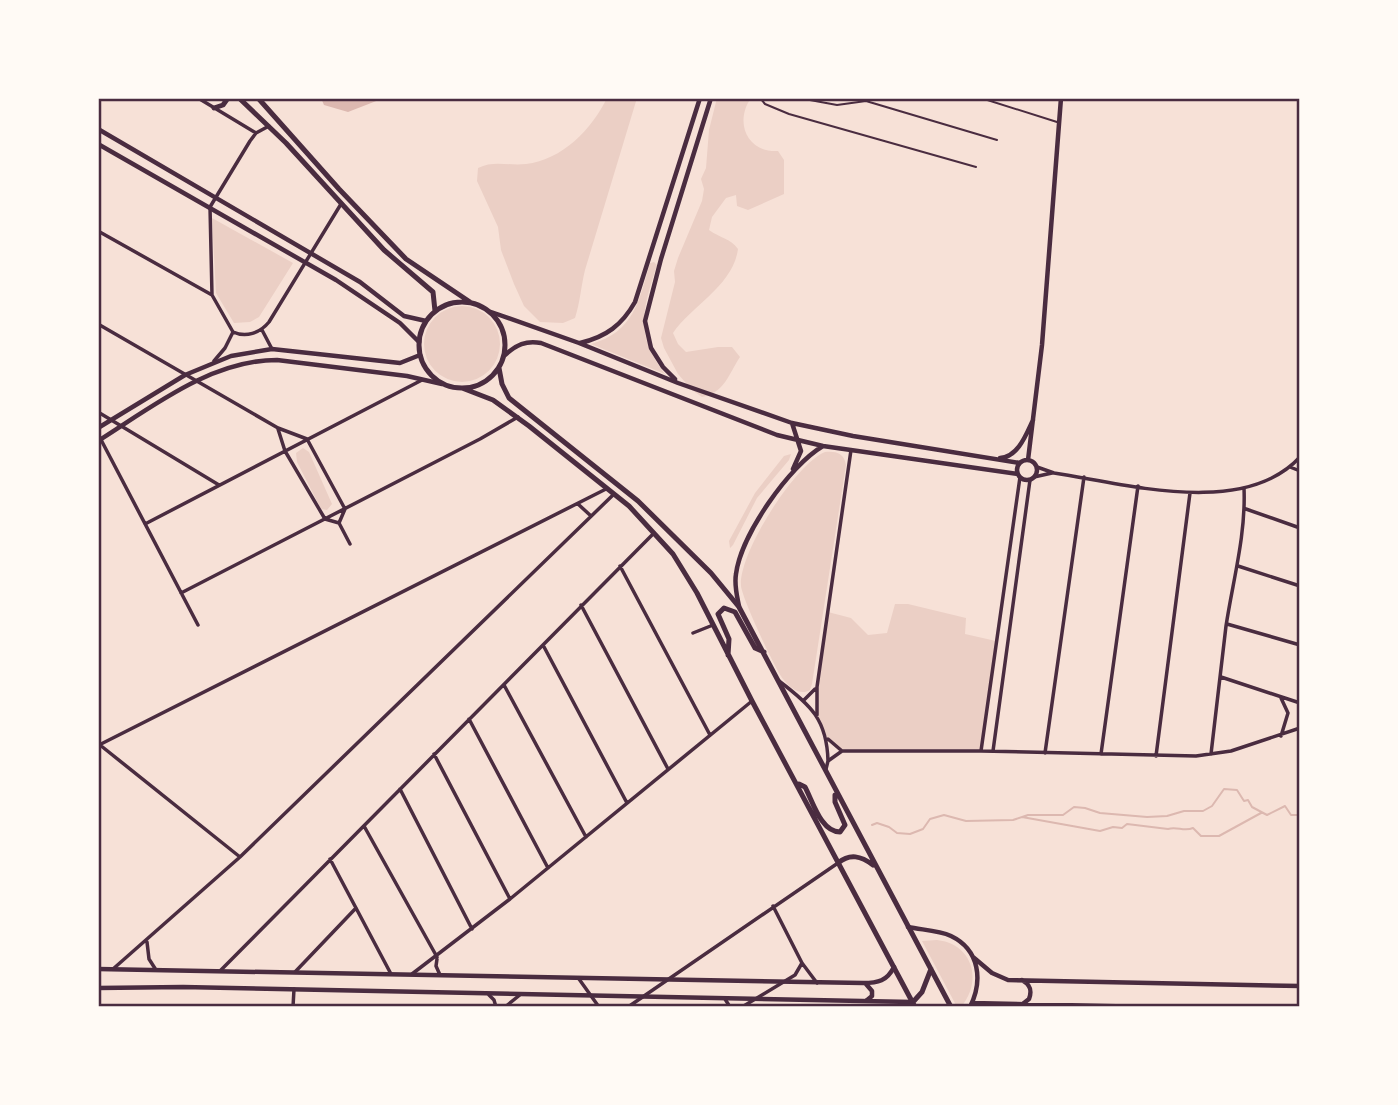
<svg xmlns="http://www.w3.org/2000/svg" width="1398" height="1105" font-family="'Libre Baskerville',serif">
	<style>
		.green { fill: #ebcfc5 }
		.water { fill: #dcb8b0 }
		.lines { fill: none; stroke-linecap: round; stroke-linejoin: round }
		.stream { stroke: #dcb8b0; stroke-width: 2 }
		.service { stroke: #4a2c40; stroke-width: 2 }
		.minor { stroke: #4a2c40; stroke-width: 3.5 }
		.tertiary { stroke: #4a2c40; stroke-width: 4.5 }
		.secondary { stroke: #4a2c40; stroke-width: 5 }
		.neatline { fill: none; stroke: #4a2c40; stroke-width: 2.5 }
	</style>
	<rect width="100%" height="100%" fill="#f7e1d7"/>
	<!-- green -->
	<path class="green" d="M607,98H637L585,270C581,286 580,303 575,318L563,323L540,322L524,306L514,284L501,250L498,227L477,181L478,168C494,160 508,166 526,164C562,160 592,129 607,98Z
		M717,98H751C734,122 747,153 778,151L784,160V194L748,210L737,206L736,195L726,198L712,217L709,230C720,238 730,238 738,249C733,286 692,305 673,333L678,344L686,352L718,347H732L740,357C728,375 725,392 702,397L692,390L678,374L664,348L661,338L675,282L674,271L678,258L702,201L704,189L701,179L706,168L709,130Z
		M212,218L293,263L259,317L250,322L234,323L216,293Z
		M654,262L657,265C643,309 634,334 665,374L591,344C634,332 639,301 650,263Z
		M424 344a38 38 0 1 1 76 0a38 38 0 1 1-76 0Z
		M303,448L309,452L332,504L327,510L321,509L319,505L297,462L296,453Z
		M825,452C836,451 844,453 846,465L812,684L810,690C800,696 790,688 783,679C775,669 742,598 741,586C738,554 795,464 825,452Z
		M791,454L789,460L757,498L733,545L730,548L729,541L755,493L784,456Z
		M895,604H908L966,618L965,634L996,641L981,751H842C837,746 830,742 826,736C806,705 823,647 828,612L851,618L868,635L887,633Z
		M937,940C973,944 983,981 961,1007H957L922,941Z"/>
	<!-- water -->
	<path class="water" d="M321,98H384L348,112L324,105Z"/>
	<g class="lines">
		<!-- stream -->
		<path class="stream" d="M1022,817L1100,831L1113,827L1122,828L1127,824L1168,829C1177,826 1184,832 1193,828L1201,836H1219L1261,813
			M872,825L877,823L889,827L897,833L910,834L923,829L930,819L944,815L966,821L1013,820L1028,815H1063L1074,807L1085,808L1100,813L1147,817L1167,816L1184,811H1203L1212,806L1224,789L1237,790L1244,801L1248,800L1252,807L1267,815L1285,806L1291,815H1300"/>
		<!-- service -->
		<path class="service" d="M760,98L765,104L789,114L976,167
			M799,98L837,105L866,101L997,140
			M981,98L1057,122"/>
		<!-- minor -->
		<path class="minor" d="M198,98L256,133
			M98,231L212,295
			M98,324L278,428L307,439L345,509L339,523
			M262,330L272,349
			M233,332L212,295L210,207L250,141L256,133L269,126
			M233,332C246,338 260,333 269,322L341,204
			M214,361L225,348L233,332
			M98,412L219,485
			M278,429L285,451L325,519L339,523L350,544
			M98,434L198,625
			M1037,467L1054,473C1126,484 1244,518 1300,457
			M1290,467L1300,471
			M1034,477L1052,473
			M578,504L591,516
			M1246,509L1300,528
			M145,524L422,380
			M620,566L710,735
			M1238,566L1300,586
			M181,593L480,439L518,417
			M581,605L668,769
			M1227,624L1300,645
			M693,633L713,625
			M543,645L627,803
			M1221,677L1300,703
			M779,681C811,705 827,720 828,761
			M504,685L586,837
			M1281,698L1288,713L1281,736
			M804,700L815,689
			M817,715V687L851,450
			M469,719L548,868
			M828,739L842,751
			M99,745L606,489
			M100,745L240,857
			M981,751L1020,477
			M993,751L1030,480
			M1045,753L1084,477
			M434,754L510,899
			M1101,754L1138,486
			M1211,754C1216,712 1221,669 1226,626C1233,580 1246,535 1244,488
			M1156,756L1190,493
			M826,769L828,761L842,751H981L1196,756L1231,751L1300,728
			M400,789L472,929
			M364,826L437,957
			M330,859L391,974
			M773,906L802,963L817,983
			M147,942L149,959L156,970
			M437,959L436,966L440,975
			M113,969L240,857L613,495
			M220,971L654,533
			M295,972L356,908
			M412,974L510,899L752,701
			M579,979L599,1007
			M489,995L494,1000L496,1007
			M725,999L730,1007
			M98,1004L100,1007
			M293,1007L294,989
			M505,1007L521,994
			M628,1007L838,863
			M742,1007L795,975L802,963"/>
		<!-- tertiary -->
		<path class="tertiary" d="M98,129L360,282L404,316L426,321
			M98,144L336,280L400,323L419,342
			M491,312L579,343L678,383L792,423L853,436L1020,463
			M580,343C606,337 622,325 635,302L700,98
			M505,355C516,345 526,340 541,343L777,435L823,446L1018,474
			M675,379L663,367L651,348L645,321L661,259L711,98
			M792,423L801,451L793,469
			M98,428L185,375L231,356L272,349L400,363L420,355
			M98,441C152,407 211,360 277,360L407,376L442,384
			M1000,458C1018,457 1026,435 1033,420
			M1028,460L1042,345L1061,98
			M1017 470a10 10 0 1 1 20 0a10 10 0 1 1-20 0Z
			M739,606C737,596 734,585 736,574C741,535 789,466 823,446
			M908,927C922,930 938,930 951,936C980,950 983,981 970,1007
			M973,957L992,973L1008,980L1300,986
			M98,969L863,983C878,983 887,981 894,967
			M1022,980C1031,985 1032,991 1029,999L1024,1003
			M98,988L183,987L912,1002
			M866,1001L872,996V991L866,984
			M972,1003L1149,1007"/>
		<!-- secondary -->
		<path class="secondary" d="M239,98L286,143L384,250L433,292L435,311
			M258,98L339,189L406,259L470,302
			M214,108L223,105L228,98
			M419 345a43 43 0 1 1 86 0a43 43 0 1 1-86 0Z
			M499,368L502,384L509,398L638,501L711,573L739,607L951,1007
			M462,388L493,400L529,426L629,506L673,554L697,593L752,701L915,1007
			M728,655L729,639L718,614L724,608L735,612L755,648L764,652
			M799,784L805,787C813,802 821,832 840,832L845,825L835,802V795
			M838,863C850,853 861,856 873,865
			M913,1002L922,992L931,969"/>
	</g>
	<!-- border -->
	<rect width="1398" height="1105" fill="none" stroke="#fffaf5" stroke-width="200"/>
	<rect x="100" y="100" width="1198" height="905" class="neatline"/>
</svg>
